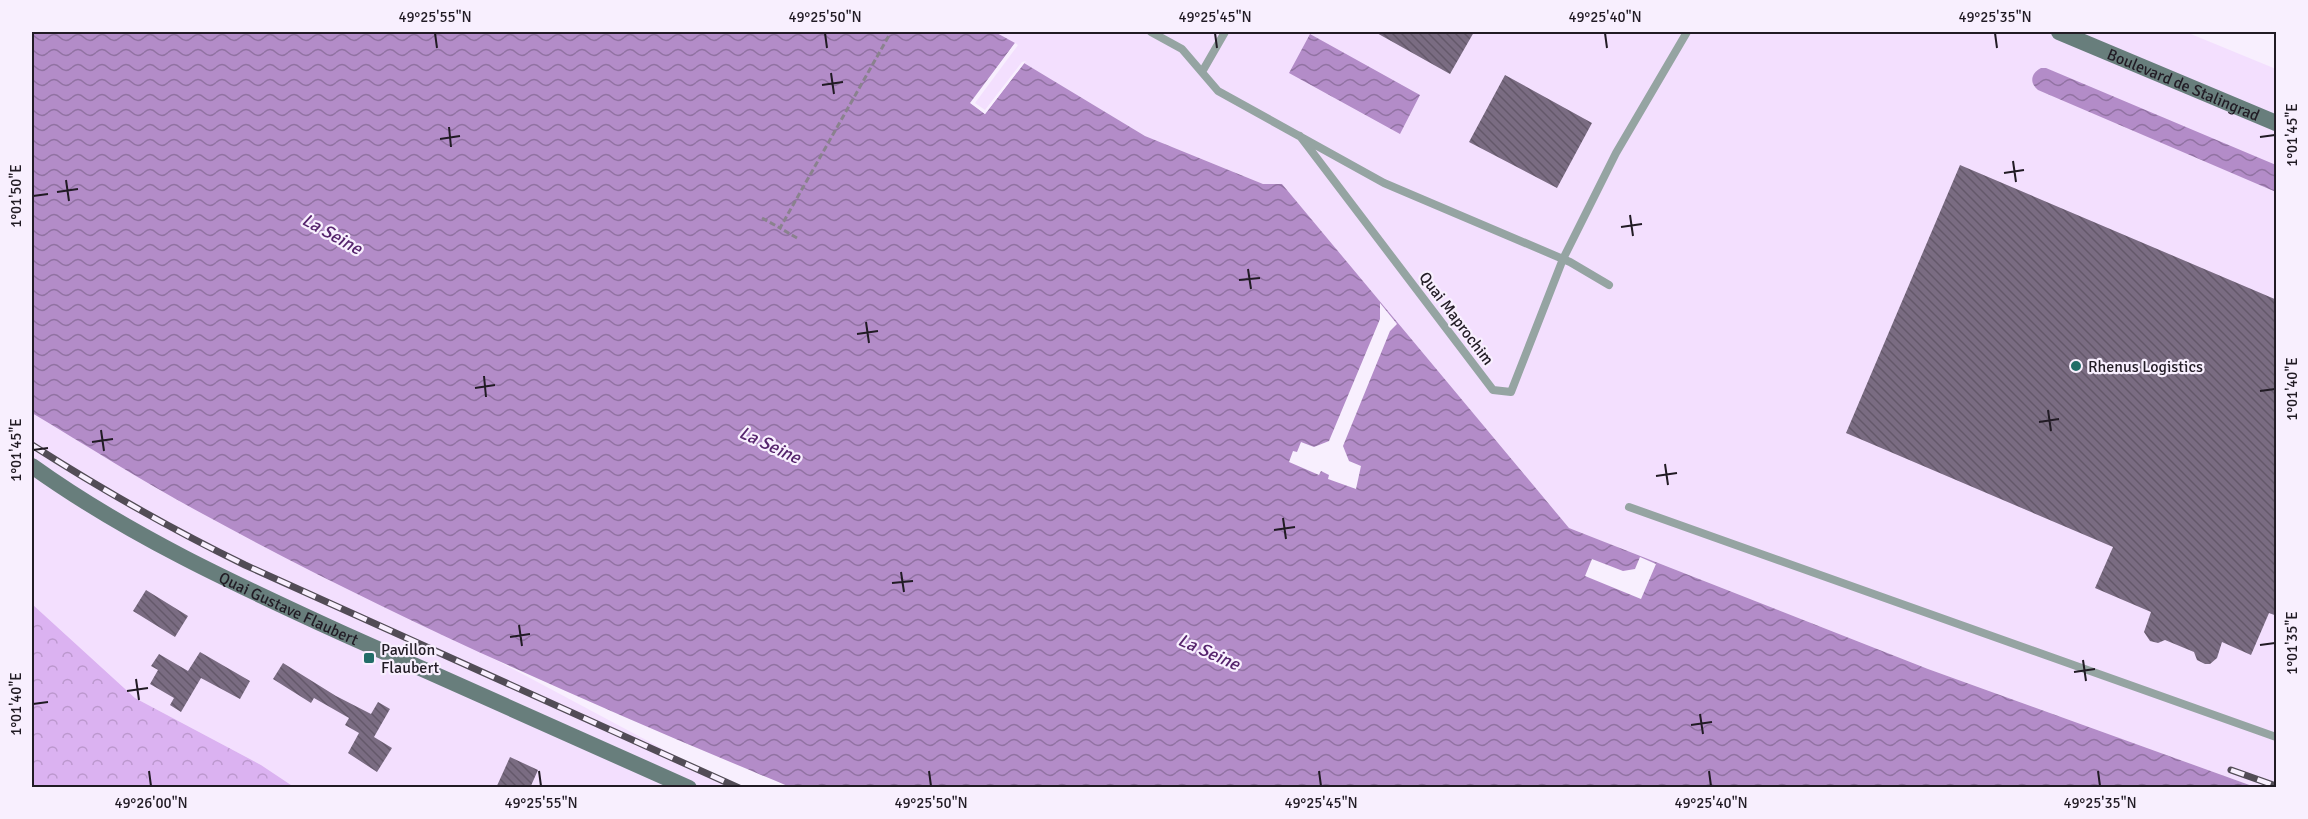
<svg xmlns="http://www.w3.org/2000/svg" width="2308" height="819" font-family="Signika,sans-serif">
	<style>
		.built { fill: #f3dffe }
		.forest { fill: url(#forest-crowns) }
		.water { fill: url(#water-waves) }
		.pier { fill: #f8effe }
		.building { fill: url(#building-back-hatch) }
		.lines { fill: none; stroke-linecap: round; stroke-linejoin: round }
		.path { stroke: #8a828e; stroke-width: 3; stroke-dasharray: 6 3; stroke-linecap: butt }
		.service { stroke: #95a4a2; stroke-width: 8 }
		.secondary { stroke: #687e7c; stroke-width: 16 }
		.rail-casing { stroke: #524c56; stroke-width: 7 }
		.rail { stroke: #f8effe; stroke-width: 4.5; stroke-dasharray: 14; stroke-linecap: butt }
		.ticks { fill: none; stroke: #211b24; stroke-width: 2 }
		.poi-dot { fill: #226d68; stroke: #f8effe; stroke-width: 2 }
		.labels { text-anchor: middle; stroke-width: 4.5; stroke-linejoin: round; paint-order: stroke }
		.street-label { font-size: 16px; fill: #211b24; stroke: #f8effe }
		.poi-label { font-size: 16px; fill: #211b24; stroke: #f8effe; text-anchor: start }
		.water-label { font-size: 18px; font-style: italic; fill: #56246d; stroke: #f8effe }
		.neatline { fill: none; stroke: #211b24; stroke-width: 2 }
		.ticks-label { font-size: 15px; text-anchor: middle; fill: #211b24 }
	</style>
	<defs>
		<pattern id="forest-crowns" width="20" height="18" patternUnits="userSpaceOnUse" patternTransform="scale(1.5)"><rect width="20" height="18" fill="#dbb2f1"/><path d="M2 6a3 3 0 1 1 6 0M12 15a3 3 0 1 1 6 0" fill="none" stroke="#bc98ce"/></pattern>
		<pattern id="water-waves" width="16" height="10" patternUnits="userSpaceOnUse" patternTransform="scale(1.5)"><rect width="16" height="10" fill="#b38cc8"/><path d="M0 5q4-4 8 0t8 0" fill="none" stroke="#9172a2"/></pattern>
		<pattern id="building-back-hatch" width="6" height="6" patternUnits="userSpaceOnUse" patternTransform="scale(1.5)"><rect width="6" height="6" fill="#7a6c82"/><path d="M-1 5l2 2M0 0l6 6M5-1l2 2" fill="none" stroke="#64586a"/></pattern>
	</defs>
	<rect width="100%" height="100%" fill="#f8effe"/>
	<!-- built -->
	<path class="built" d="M995,32H2186L2276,69V787H2255L1928,669L1569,528L1282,184H1263L1145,136L1025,64L985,114L970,103L1015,44Z
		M32,368L234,520L734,787H294L261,765L135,698L32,604Z"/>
	<!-- forest -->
	<path class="forest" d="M32,604L135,698L261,765L294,787H32Z"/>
	<!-- water -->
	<path class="water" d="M32,32H995L1015,43L971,103L985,114L1024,63L1145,136L1263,184H1282L1569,528L1928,669L2255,787H790C591,704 393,618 203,514C145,483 89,447 32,413Z
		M1310,34L1420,95L1400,134L1289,73Z
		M2041,68H2046L2276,165V192L2038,90C2029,83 2031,73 2041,68Z"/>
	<!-- pier -->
	<path class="pier" d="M1015,43L1018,45L975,103L985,110L1022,62L1026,61L985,114L970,103Z
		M1380,303L1397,324L1390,331L1343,446L1349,461L1361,466L1356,489L1328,479L1329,475L1321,471L1319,475L1289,462L1293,451L1297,452L1301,442L1314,447L1329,441L1380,319Z
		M1640,557L1656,564L1641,599L1585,576L1592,559L1623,571L1635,569Z"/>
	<!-- building -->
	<path class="building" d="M1375,32H1474L1450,74Z
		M1505,75L1592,123L1557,188L1469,142Z
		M1960,165L2277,300V616L2269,613L2251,655L2222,642L2217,658L2210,664H2205L2197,660L2194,652L2165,640L2158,643L2150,641L2144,632L2151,612L2095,588L2113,547L1846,433Z
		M146,590L188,616L175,637L133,611Z
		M200,652L250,681L240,699L201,678L181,712L170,705L174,698L150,684L158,670L151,666L159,654L188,671Z
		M283,663L336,696L371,714L378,702L390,709L374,737L392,748L377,772L348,753L359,733L345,725L349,718L314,698L311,703L273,679Z
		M510,757L538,770L530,788H496Z"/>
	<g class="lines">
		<!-- path -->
		<path class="path" d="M762,218L780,228
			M797,238L780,228L891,32"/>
		<!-- service -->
		<path class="service" d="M1151,32L1182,49L1218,91L1384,183L1570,262L1609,285
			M1202,72L1225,32
			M1300,136L1493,390L1511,392L1563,259L1616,153L1687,32
			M1629,507L2276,737"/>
		<!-- secondary -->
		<g class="secondary">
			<path id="s1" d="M2059,32L2276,123"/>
			<path id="s2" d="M32,466C128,535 237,585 344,634C459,686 574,737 689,788"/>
		</g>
		<!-- rail casing -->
		<g class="rail-casing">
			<path id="rail" d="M32,445C101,489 171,529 245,565L739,788
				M2231,770L2276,786"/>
		</g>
		<!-- rail -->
		<use href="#rail" class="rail"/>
	</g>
	<!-- ticks -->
	<path class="ticks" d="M435,33L437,48M825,33L827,48M1215,33L1217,48M1605,33L1607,48M1995,33L1997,48M831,73L834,94M822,85L843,82M449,127L451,147M2260,137L2275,135M440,139L460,136M2013,161L2016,182M2004,173L2024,170M66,180L69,201M57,192L78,189M33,196L48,194M1630,215L1633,236M1621,227L1642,224M1248,269L1251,289M1239,280L1260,278M866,322L869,343M857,334L878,331M484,376L486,397M475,388L495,385M2260,391L2275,389M2048,410L2051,431M2039,422L2059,419M101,430L104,451M92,442L113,439M33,450L48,448M1665,464L1668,485M1656,476L1677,473M1283,518L1286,539M1274,530L1295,527M901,572L904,592M892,583L913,581M519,625L522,646M510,637L530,634M2260,645L2275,643M2083,660L2086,681M2074,672L2095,669M136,679L139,700M127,691L148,688M33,704L48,702M1700,714L1703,734M1691,725L1712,722M149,771L151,786M539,771L541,786M929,771L931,786M1319,771L1321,786M1709,771L1711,786M2098,771L2100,786"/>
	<!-- markers -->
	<g class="poi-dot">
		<circle cx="2076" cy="366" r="6"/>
		<rect x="363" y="652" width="12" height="12" rx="3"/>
	</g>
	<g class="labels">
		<!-- street labels -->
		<g class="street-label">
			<text dy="6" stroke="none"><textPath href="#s1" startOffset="135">Boulevard de Stalingrad</textPath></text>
			<text transform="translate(1457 318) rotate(53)" y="6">Quai Maprochim</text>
			<text dy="6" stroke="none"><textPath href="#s2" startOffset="294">Quai Gustave Flaubert</textPath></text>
		</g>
		<!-- poi labels -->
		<g class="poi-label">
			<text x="2088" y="372">Rhenus Logistics</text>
			<text x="381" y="655">Pavillon<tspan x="381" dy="18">Flaubert</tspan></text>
		</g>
		<!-- water labels -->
		<g class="water-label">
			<text transform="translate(332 234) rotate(29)" y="6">La Seine</text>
			<text transform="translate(770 445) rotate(25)" y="6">La Seine</text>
			<text transform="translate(1209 652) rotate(24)" y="6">La Seine</text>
		</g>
	</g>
	<!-- border -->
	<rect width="2308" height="819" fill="none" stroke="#f8effe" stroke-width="66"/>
	<rect x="33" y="33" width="2242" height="753" class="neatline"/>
	<g class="ticks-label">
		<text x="435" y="22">49°25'55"N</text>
		<text x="825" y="22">49°25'50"N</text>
		<text x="1215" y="22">49°25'45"N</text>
		<text x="1605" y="22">49°25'40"N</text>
		<text x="1995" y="22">49°25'35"N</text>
		<text transform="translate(2292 135) rotate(-90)" y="5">1°01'45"E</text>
		<text transform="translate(16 196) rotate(-90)" y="5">1°01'50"E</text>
		<text transform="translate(2292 389) rotate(-90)" y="5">1°01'40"E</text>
		<text transform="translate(16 450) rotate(-90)" y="5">1°01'45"E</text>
		<text transform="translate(2292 643) rotate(-90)" y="5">1°01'35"E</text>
		<text transform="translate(16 704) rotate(-90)" y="5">1°01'40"E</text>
		<text x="151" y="808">49°26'00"N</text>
		<text x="541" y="808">49°25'55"N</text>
		<text x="931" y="808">49°25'50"N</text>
		<text x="1321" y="808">49°25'45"N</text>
		<text x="1711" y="808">49°25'40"N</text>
		<text x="2100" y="808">49°25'35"N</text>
	</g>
</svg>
